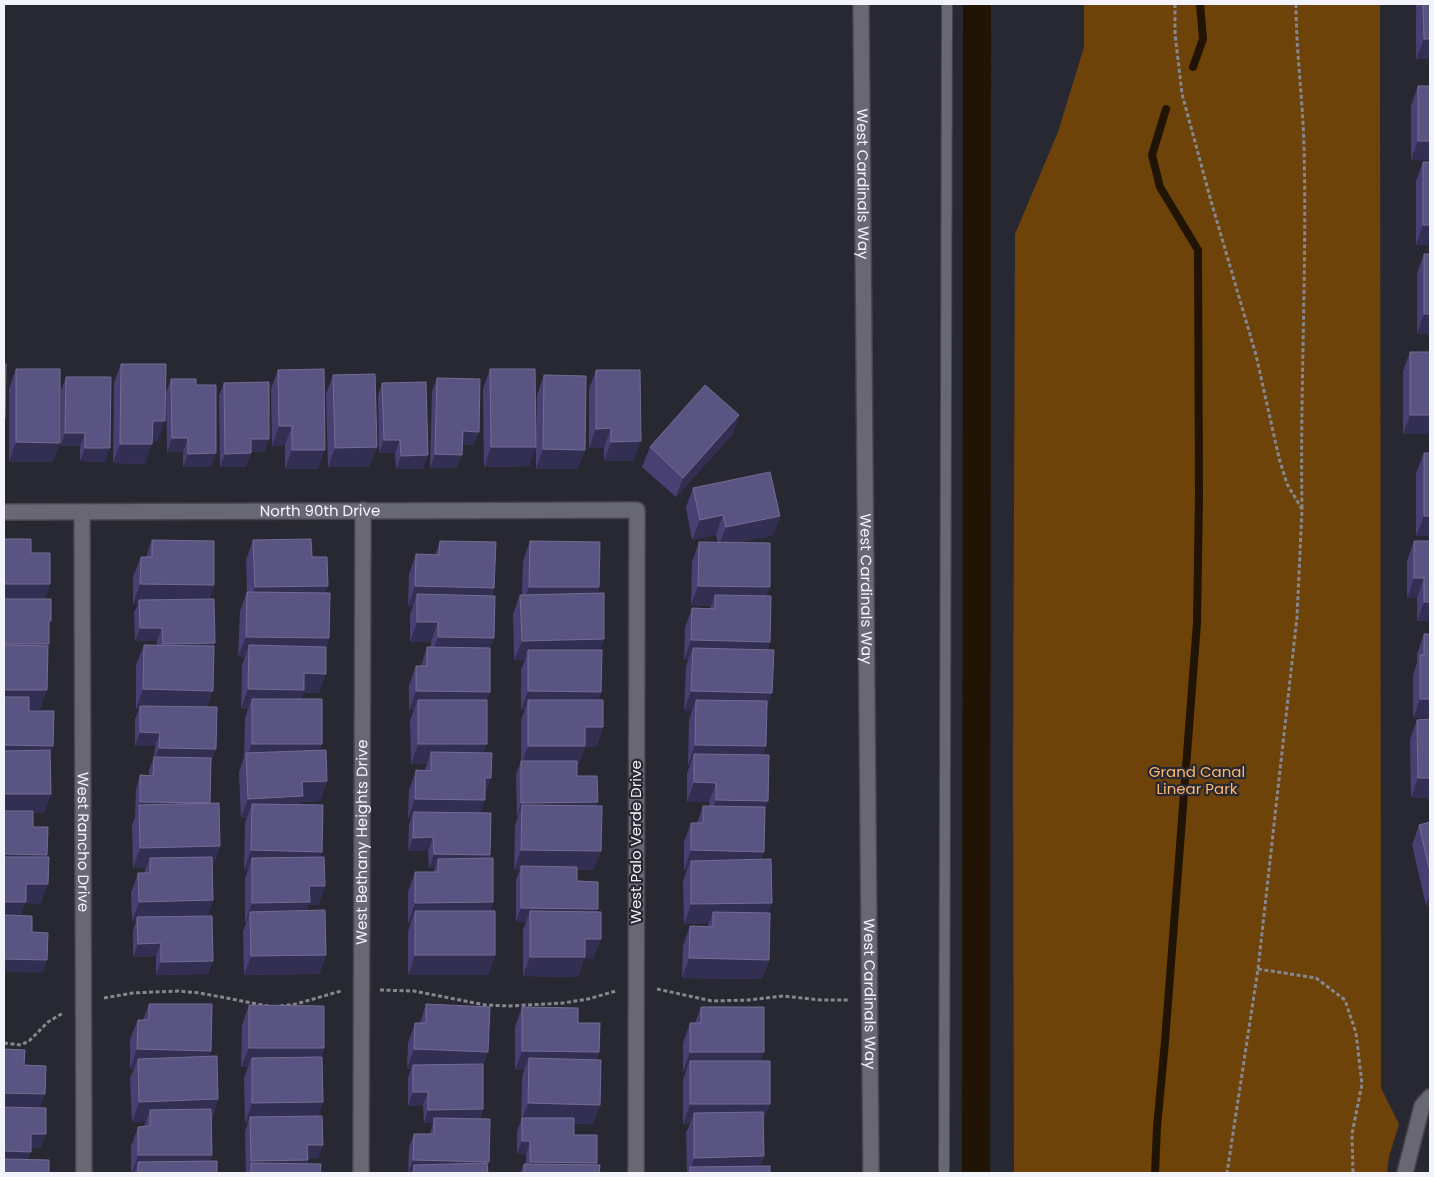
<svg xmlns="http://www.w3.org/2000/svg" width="1434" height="1177" font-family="Poppins,sans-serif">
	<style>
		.green { fill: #6d4309 }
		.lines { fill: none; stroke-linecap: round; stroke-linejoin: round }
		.stream { stroke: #221404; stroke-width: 8 }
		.canal { stroke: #221404; stroke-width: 28 }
		.service-casing { stroke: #474650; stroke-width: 12 }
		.minor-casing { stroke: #474650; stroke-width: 18 }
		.secondary-casing { stroke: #474650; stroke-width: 18 }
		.path { stroke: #878790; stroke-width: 3; stroke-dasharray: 4 2.5; stroke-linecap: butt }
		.service { stroke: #686774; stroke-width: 10 }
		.minor { stroke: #686774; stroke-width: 15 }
		.secondary { stroke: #686774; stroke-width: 15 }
		.wall { fill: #484073 }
		.shaded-wall { fill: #332f53 }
		.building { fill: #5a5482; stroke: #726d95 }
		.labels { text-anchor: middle; stroke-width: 4.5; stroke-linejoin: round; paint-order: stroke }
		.street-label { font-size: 15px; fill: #f3f3fb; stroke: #282832 }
		.park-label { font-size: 15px; fill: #fcb86d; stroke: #282832 }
	</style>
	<rect width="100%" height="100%" fill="#282832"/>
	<!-- green -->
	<path class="green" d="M1084,4H1380L1381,1088L1399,1124L1389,1157L1387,1173H1014L1013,771L1015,234L1058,132L1084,47Z"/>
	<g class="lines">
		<!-- stream -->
		<path class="stream" d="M1193,67L1203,39L1200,4
			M1155,1173L1157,1127L1165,1042L1197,623L1199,496L1198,250L1160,187L1152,155L1166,109"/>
		<!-- canal -->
		<path class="canal" d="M976,1173L977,4"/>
		<!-- service casing -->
		<g class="service-casing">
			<path id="service" d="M944,1173L947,4"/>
		</g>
		<!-- minor casing -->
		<g class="minor-casing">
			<g id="minor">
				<path id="s1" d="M4,512L637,510L636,1173"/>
				<path id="s2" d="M82,512L84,1173"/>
				<path id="s3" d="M361,1173L363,510"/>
				<path d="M1405,1173L1422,1106L1430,1097"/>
			</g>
		</g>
		<!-- secondary casing -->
		<g class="secondary-casing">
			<g id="secondary">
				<path id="s4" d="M861,4L871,1173"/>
			</g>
		</g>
		<!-- path -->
		<path class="path" d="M1175,4V34L1182,94L1211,201L1256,355L1279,458L1287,484L1302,509L1297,617L1258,969L1227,1173
			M1296,4C1296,52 1303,100 1304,148C1307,268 1300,388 1302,508
			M1258,969L1316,978L1345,1000L1356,1033L1362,1084L1352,1134L1353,1173
			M657,989L712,1001L749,1000L783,996L821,1000H849
			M380,990L414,991L485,1005L510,1006L563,1003L588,999L616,991
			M104,998L133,993L178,991L200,993L268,1006
			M280,1006L296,1004L341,991
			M4,1043L21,1045L29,1041L48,1022L63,1013"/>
		<!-- service -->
		<use href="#service" class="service"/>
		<!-- minor -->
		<use href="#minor" class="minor"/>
		<!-- secondary -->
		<use href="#secondary" class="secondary"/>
	</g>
	<!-- wall -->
	<path class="wall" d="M1416,4H1430V59H1416Z
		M1418,86L1430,160H1411V106Z
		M1423,162L1430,245H1416V181Z
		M1424,254L1430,334H1417V273Z
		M1410,352L1430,434H1403V371Z
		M121,364L158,441H152L145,464L113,463L114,383Z
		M16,369L53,462H9V389Z
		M490,369L536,444L537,395L544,375L578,469H536V447L529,466L484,467L483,389Z
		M278,370L318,469H285V445L272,446L271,389Z
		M596,370L634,461H604V448H589V389Z
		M333,375L377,447L369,467H328L326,394Z
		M66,377L105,462L80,461V446H61V390Z
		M437,378L474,445H462L457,468H430L432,392Z
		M171,379L196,385L211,467H183V452H167L166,393Z
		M224,383L269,439L264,452H251L246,467H220L219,396Z
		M382,383L423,469H396L395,453H379L378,396Z
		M739,415L732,435L676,497L642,467L650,447Z
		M1424,453L1430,536H1416V473Z
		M693,488L780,516L773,535L736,543L766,596L770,642L767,650V709L763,755L765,810L761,860L768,913L769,960L762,979L682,978L683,946L690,926H708L709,923L684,924L683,881L687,870H684V842L691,823H697L703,806H709V802H687V773L690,765H688L689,720L692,711L684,710L686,667L688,660H684L685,628L692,608L710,609L711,606L691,605L692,562L699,542L718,543L716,535L692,540L686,507Z
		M152,540L214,585L209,599L215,643L213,646L207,707L216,749L211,762L210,803L220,846L213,866H212L213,900L207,916L213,961L208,974L156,975V956L133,957V931L136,921H132L131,893L138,873H144L146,868H133L132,825L136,815H135L136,789L140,775H149V770L154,757L155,746H135V719L139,709H136V665L144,645H157V641H135L134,613L138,604H133V577L141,557H146Z
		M253,540L312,557L328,586L325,593L329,638L326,647L319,693H304L301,699L320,750L327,781L320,801L301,802L300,805L320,857L325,886L318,905H308L306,911L326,955L319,974L244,975L243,931L246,923H245V878L248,870H244L245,823L247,818H241L239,772L244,757L245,718L248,709H241L242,665L245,657H238L240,611L247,592L246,560Z
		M440,541L494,588L492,596L490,648L484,753L485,796L480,813L490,855L489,858L493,902L490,911L495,955L488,975H408V931L411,922L408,923V892L415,872H433L435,868H429L428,851H408L409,825L411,818H408L409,790L416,770L424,771L427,764H411L410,720L414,710H409V685L416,666H421L427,647H431V642H410V614L413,606H408L409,574L416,554L435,555Z
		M530,541L599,587L597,593L604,639L600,650L601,692L598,700L603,727L596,747H585L578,766H577V776L597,806L594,870H577V881L597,911L601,939L593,959H584L578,977L523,976V930L526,922L516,921V880L520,870H514L515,825L518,817H517L516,775L521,761V720L525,710H521V669L525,660H514L513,614L520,595H522L523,561Z
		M1414,541H1430V621H1417V598H1407V561Z
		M1424,634L1430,718H1413V675L1417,662V654Z
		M1417,720L1430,798H1411L1410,739Z
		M1430,822V904L1426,905L1412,845L1419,825Z
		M149,1004L209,1056L218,1099L212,1118V1155L209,1161L217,1173H131V1146L138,1127L144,1126L146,1121L132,1122L130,1078L134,1069H130V1039L138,1020H143Z
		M426,1004L483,1066V1109L480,1119L488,1167V1173H408L409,1147L414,1134H430L433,1123H424L423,1105L408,1106V1078L411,1069L407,1068L408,1043L415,1023H420Z
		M249,1005L324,1048L321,1057L323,1102L318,1116L323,1145L318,1158H308L307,1164L320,1173H246L245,1131L248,1123H245L244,1078L248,1067H241L242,1025Z
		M522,1007L578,1023L599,1052L596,1060L600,1105L593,1124H574V1135L596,1165L599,1173H520L524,1164H526V1154H517V1131L521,1121L522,1078L524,1070H515V1027Z
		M701,1007L761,1061L764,1156L760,1166L770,1173H687L686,1133L690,1124H683V1080L686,1071H683V1043L690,1023H695Z"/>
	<!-- shaded-wall -->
	<path class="shaded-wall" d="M1424,39H1430V59H1416Z
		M1418,141H1430V160H1411Z
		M1423,225H1430V245H1416Z
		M1424,314H1430V334H1417Z
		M739,415L732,435L676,497L683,478Z
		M1410,415H1430V434H1403Z
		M153,421H165L158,441H145Z
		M279,426H292L285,445L272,446Z
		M611,428L604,448H589L596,429Z
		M463,431L479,432L474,445H458Z
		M65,433H85L80,446H61Z
		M172,438H188L183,452H167Z
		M251,439H269L264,452H246Z
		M384,440H400L395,453H379Z
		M641,441L634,461H604L611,442Z
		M16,442L60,443L53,462H9Z
		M120,444H152L145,464L113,463Z
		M377,447L369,467H328L335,448Z
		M491,447H536L529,466L484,467Z
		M85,448H110L105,462L80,461Z
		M543,449L585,450L578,469H536Z
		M292,450H325L318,469H285Z
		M216,453L211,467H183L188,454Z
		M251,453L246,467H220L225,454Z
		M435,454L462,455L457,468H430Z
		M428,455L423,469H396L401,456Z
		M723,515L716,535L692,540L700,520Z
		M780,516L773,535L718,547L726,527Z
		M1424,516H1430V536H1416Z
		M1414,578H1424L1417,598H1407Z
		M4,584H50L43,604H4Z
		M140,584L214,585L206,605L139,600L138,604H133Z
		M328,586L321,606L247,607L255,587Z
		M415,586L494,588L487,608L417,594L413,606H408Z
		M698,586L770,587L762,606L715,595L711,606L691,605Z
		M529,587H599L592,607L522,606Z
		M1424,602H1430V621H1417Z
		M417,622H438L431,642H410Z
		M140,628H162L157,641H135Z
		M246,637L329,638L322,658L249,645L245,657H238Z
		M438,637L494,638L487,658L431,657Z
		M604,639L597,658L528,650L525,660H514L522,641Z
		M691,640L770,642L763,661L693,648L688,660H684Z
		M215,643L210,656L158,657L163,644Z
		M4,644H49L44,658L4,657Z
		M304,673L326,674L319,693H304L297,710L252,699L248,709H241L248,689Z
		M143,689L213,691L206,710L140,706L139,709H136Z
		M4,690H47L40,710L4,709Z
		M416,691L490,692L482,711L418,700L414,710H409Z
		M528,691L601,692L594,711L528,700L525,710H521Z
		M691,691L772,693L765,713L696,700L692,711L684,710Z
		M1420,699H1430V718H1413Z
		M585,727H603L596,747H585L578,766H521L528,746Z
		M140,732L160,733L155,746H135Z
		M252,744H322L315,764L246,758Z
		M418,744H487L480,763L431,752L427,764H411Z
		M4,745L53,746L46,765H4Z
		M695,745L766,746L759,766L694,754L690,765H688Z
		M159,748L216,749L211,762L154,761Z
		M485,778H491L484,798Z
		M1418,778H1430V798H1411Z
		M327,781L320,801L301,802L296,816L252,804L247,818H241L248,799L302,782Z
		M694,782L716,783L709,802H687Z
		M4,794H51L44,813L4,814Z
		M415,799L485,800L478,820L414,812L411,818H408Z
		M716,800L768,801L761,820H709Z
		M140,802L210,803L139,805L135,815Z
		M598,802L593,816L522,805L518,817H517L521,803Z
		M433,837L428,851H408L413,838Z
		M220,846L213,866L150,867V858L146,868H133L140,848Z
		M251,850L322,852L315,871L252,858L248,870H244Z
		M521,850L601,851L594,870H521V866L520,870H514Z
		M691,850L764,852L757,871L691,861L687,870H684Z
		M4,854L47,855L43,868L4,867Z
		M434,854L490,855L485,868L438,859L435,868H429Z
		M26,884H48L41,904L25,903L19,921H4V902Z
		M309,886H325L318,905H308L302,922L250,912L246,923H245L252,903Z
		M1430,894V904L1426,905Z
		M213,900L206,920L137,917L136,921H132L139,902Z
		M493,902L486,921L415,911L411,922L408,923L415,903Z
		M772,903L765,922L713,912L709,923L684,924L691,904Z
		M521,908L598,909L593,923L530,911L526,922L516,921Z
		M585,939H601L593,959H584L578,977L523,976L530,957Z
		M161,943L156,956L133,957L138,944Z
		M326,955L319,974L244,975L251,956Z
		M415,955H495L488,975H408Z
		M689,958L769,960L762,979L682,978Z
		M4,959L47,960L43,973L4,972Z
		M213,961L208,974L156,975L161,962Z
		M249,1048H324L316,1068L252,1058L248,1067H241Z
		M137,1049L211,1051L204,1070L138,1059L134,1069H130Z
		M414,1049L488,1052L481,1071L413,1065L411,1069L407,1068Z
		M522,1051L599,1052L592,1071L529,1058L524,1070H515Z
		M690,1052H764L757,1072L690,1061L686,1071H683Z
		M413,1092H428L423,1105L408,1106Z
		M4,1093L45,1094L40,1107L4,1106Z
		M218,1099L211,1119L150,1110L146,1121L132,1122L139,1102Z
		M323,1102L316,1122L250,1117L248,1123H245L252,1103Z
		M528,1103L600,1105L593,1124L522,1123V1119Z
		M690,1104H770L763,1123L694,1113L690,1124H683Z
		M483,1109L479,1122L434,1118L433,1123H424L428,1110Z
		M31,1134H46L41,1148H26Z
		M522,1141H530L526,1154H517Z
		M307,1145H323L318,1158H302Z
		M4,1151L31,1152L26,1165H4Z
		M138,1155H212L205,1173L138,1162L134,1173H132Z
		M764,1156L757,1173L690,1171L694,1158Z
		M308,1160L303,1173L251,1163L247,1173L251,1161Z
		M413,1160L489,1162L485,1173L414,1165L411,1173H408Z
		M530,1162L597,1163L593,1173H526Z"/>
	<!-- building -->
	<path class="building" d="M1423,4H1430V39H1424Z
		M1418,86H1430V141H1418Z
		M1423,162H1430V225H1423Z
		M1424,254H1430V314H1424Z
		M1410,352H1430V415H1410Z
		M4,364H6L5,419H4Z
		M121,364H166L165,421H153L152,444H120Z
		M16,369H60V443L16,442Z
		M324,369L325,450H292V426H279L278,370Z
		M490,369H535L536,447H491Z
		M596,370H640L641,441L611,442V428L596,429Z
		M375,374L377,447L335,448L333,375Z
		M544,375L586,376L585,450L543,449Z
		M66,377H111L110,448H85V433H65Z
		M437,378L480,379L479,432L463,431L462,455L435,454Z
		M171,379H196V385H216V453L188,454V438H172Z
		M269,382V439H251V453L225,454L224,383Z
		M426,382L428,455L401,456L400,440H384L382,383Z
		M705,385L739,415L683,478L650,447Z
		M1424,453H1430V516H1424Z
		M770,472L780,516L726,527L723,515L700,520L693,488Z
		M4,539H31V553H50V584H4Z
		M311,539L312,557H327L328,586L255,587L253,540Z
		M152,540L214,541V585L140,584L141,557H152Z
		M440,541L496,542L494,588L415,586L416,554L439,555Z
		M530,541L600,542L599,587H529Z
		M1414,541H1430V602H1424V578H1414Z
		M699,542L770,543V587L698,586Z
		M247,592L330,593L329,638L246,637Z
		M604,593V639L522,641L520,595Z
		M417,594L495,596L494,638L438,637V622H417Z
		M715,595L771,596L770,642L691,640L692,608L715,609Z
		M4,599H51V621H49V644H4Z
		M214,599L215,643L163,644L162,628H140L139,600Z
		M1424,634H1430V699H1420V655H1424Z
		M4,645L48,646L47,690H4Z
		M144,645L214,646L213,691L143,689Z
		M249,645L326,647V674L304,673V690L248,689Z
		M427,647L490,648V692L416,691V666H427Z
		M693,648L774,650L772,693L691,691Z
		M528,650H602L601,692L528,691Z
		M4,697H29V711H54L53,746L4,745Z
		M252,699H322V744H252Z
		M418,700H487V744H418Z
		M528,700H603V727H585V746H528Z
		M696,700L767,701L766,746L695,745Z
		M140,706L217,707L216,749L159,748L160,733L140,732Z
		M1430,719V778H1418L1417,720Z
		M50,750L51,794H4V751Z
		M326,750L327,781L302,782L303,796L248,799L246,753Z
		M431,752L492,753L491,778H485V800L415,799L416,770L431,771Z
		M694,754L769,755L768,801L716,800V783L694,782Z
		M154,757L211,758L210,803L140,802V775L153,776Z
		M521,761H577V776H597L598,802L521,803Z
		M219,803L220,846L140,848L139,805Z
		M252,804L323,805L322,852L251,850Z
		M522,805L602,806L601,851L521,850Z
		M703,806L765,807L764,852L691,850V823H703Z
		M4,811H33V827H48L47,855L4,854Z
		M414,812L491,813L490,855L434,854L433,837L413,838Z
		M1430,822V872L1419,825Z
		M4,857H49L48,884H26V902H4Z
		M212,857L213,900L139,902L138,873H150V858Z
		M324,857L325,886H309L310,902L252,903V858Z
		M493,858V902L415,903V872H438V859Z
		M771,859L772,903L691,904V861Z
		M521,866L577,867V881L598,882V909L521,908Z
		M325,910L326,955L251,956L250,912Z
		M415,911H495V955H415Z
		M530,911L601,912V939H585V957H530Z
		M713,912L770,913L769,960L689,958L690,926L713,927Z
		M4,915L32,916V932L48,933L47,960L4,959Z
		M212,916L213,961L161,962V943L138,944L137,917Z
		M149,1004H212L211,1051L137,1049L138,1020H149Z
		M426,1004L490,1007L488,1052L414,1049L415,1023H426Z
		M249,1005L324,1006V1048H249Z
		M522,1007L578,1008V1023H600L599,1052L522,1051Z
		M701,1007H764V1052H690V1023H701Z
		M4,1049L25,1050L24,1065L46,1066L45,1094L4,1093Z
		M217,1056L218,1099L139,1102L138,1059Z
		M322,1057L323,1102L252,1103V1058Z
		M529,1058L601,1060L600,1105L528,1103Z
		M690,1061H770V1104H690Z
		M483,1064V1109L428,1110V1092H413V1065Z
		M4,1107L46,1108V1134H31V1152L4,1151Z
		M211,1109L212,1155H138V1127L150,1126V1110Z
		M763,1112L764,1156L694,1158V1113Z
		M322,1116L323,1145H307L308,1160L251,1161L250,1117Z
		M434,1118L490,1119L489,1162L413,1160L414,1134H434Z
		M522,1118H574V1135H597V1163L530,1162V1141H522Z
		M4,1159L49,1160V1173H4Z
		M217,1161V1173H138V1162Z
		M251,1163L321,1164L320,1173H251Z
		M487,1163L488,1173H414V1165Z
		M524,1164L600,1165L599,1173H524Z
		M770,1166V1173H690V1167Z"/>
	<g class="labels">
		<!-- street labels -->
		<g class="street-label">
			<text dy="5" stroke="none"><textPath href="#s4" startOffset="180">West Cardinals Way</textPath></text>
			<text dy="5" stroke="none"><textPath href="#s1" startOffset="316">North 90th Drive</textPath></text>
			<text dy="5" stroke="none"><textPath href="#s4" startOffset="585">West Cardinals Way</textPath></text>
			<text dy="5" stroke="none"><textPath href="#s2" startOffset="330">West Rancho Drive</textPath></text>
			<text dy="5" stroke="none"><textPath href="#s3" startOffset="331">West Bethany Heights Drive</textPath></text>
			<text transform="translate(636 842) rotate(-90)" y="5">West Palo Verde Drive</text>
			<text dy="5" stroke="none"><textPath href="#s4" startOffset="990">West Cardinals Way</textPath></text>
		</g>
		<!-- park labels -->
		<g class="park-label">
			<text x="1197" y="777">Grand Canal<tspan x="1197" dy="17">Linear Park</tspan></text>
		</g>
	</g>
	<!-- border -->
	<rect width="1434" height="1177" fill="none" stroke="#f3f3fb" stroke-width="10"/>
</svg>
